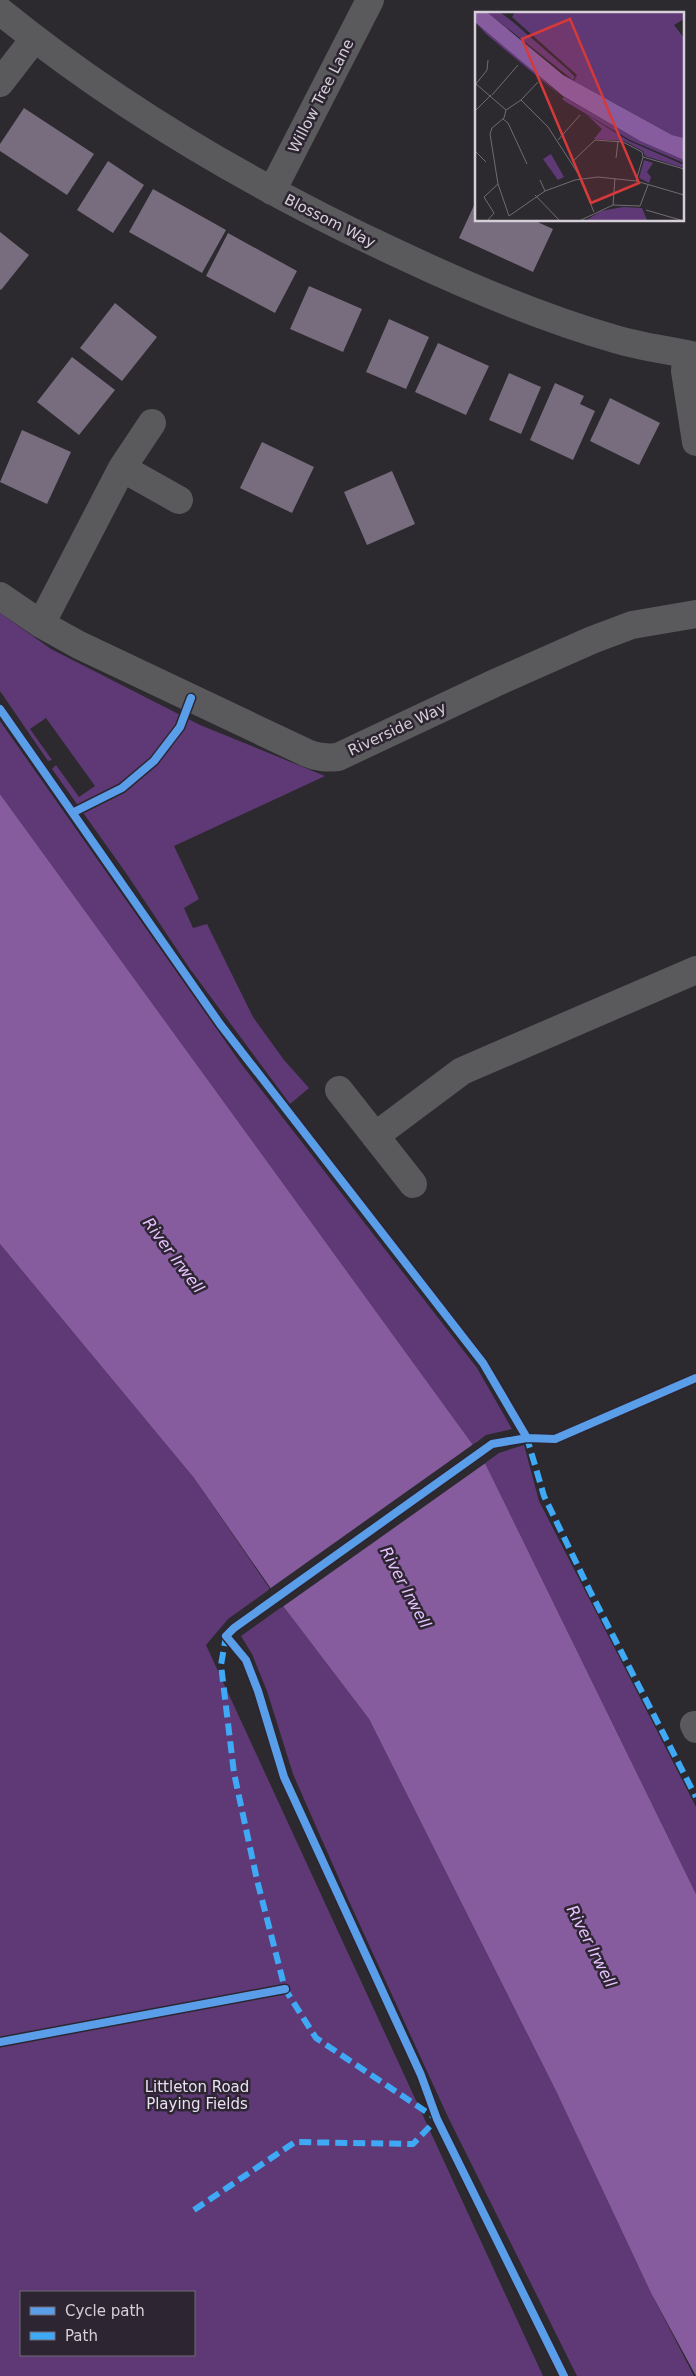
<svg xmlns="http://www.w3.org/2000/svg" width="696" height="2376" font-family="'DejaVu Sans',sans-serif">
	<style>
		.green { fill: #5f3975; fill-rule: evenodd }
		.water { fill: #865c9f }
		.pier { fill: #2c292f }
		.building { fill: #776d7e }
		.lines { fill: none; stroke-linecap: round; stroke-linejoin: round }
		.minor { stroke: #5a595b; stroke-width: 28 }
		.quiet { stroke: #3fa9f5; stroke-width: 6; stroke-dasharray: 12 6; stroke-linecap: butt }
		.cycleway-casing { stroke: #2d2632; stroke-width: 11 }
		.cycleway { stroke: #5a9eea; stroke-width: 8 }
		.labels { text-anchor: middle; stroke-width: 5; stroke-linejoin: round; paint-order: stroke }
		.street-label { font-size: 15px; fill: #d5d0d8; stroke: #2d2632 }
		.park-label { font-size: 15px; fill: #ebdff3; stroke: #2d2632 }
		.water-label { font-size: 16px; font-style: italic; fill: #e6c2fe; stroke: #2d2632 }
		.inset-road { fill: none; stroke: #706c73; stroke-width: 1 }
		.view { fill: #d6393a; fill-opacity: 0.15; stroke: #d6393a; stroke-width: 2.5 }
		.inset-edge { fill: none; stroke: #d5d0d8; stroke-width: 2.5 }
	</style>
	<rect width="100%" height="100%" fill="#2c292f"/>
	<!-- green -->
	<path class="green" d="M0,613L51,649L200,725L325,776L174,846L199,899L184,908L193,928L207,924L253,1017L284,1060L309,1088L290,1104L190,969L126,873L52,769L56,765L79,797L95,786L46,718L30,729L52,760L48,761L0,691Z
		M0,721L242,1065L477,1368L512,1429L486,1435L473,1445L0,794Z
		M0,1244L194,1478L270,1589L228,1619L206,1645L543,2376H0ZM21,2292H194V2355H21Z
		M524,1445L539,1501L696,1807V1894L485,1463L499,1453Z
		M283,1606L369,1719L556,2091L651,2293L694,2376H577L448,2117L348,1899L293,1774L267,1691L252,1654L241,1636Z"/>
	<!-- water -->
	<path class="water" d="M0,794L473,1445L485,1463L696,1894V2376L651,2293L556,2091L369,1719L283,1606L194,1478L0,1244Z"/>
	<!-- pier -->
	<path class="pier" d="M475,1443L487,1462L281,1608L268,1590Z"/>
	<!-- building -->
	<path class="building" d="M24,108L94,154L67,195L0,151V144Z
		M108,161L144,185L113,233L77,210Z
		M153,189L226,230L202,273L129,232Z
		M476,201V220H533L553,229L533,272L459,238Z
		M0,232L29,255L1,290L0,289Z
		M228,233L297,271L275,313L206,276Z
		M309,286L362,309L343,352L290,329Z
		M115,303L157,337L122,381L80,348Z
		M389,319L429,337L406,389L366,372Z
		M438,343L489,366L466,415L415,392Z
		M72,357L115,390L79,435L37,402Z
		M509,373L541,387L521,434L489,420Z
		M555,383L584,396L580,404L595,411L573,460L530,440Z
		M610,398L660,423L639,465L590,441Z
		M22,430L71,452L47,504L0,482Z
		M262,442L314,467L292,513L240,488Z
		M392,471L415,524L367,545L344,492Z"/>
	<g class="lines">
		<!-- minor -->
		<path class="minor" d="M0,11C122,110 260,190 403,256C471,288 542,318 615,339C641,347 669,350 696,356
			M0,83L34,39
			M272,191L370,0
			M686,354L685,371L696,442
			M122,468L179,500
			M0,596L41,624L79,645L307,753C318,758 327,758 338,757L495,683L592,640L632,625L696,614
			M41,624L122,468L152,423
			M339,1090L413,1184
			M375,1136L462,1071L696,970
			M694,1725L696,1729"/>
		<!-- quiet -->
		<path class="quiet" d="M529,1438H527L544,1496L590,1591L696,1797
			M194,2210L295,2142L413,2144L437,2119L316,2038L285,1989L257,1880L234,1773L221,1665L226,1636"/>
		<!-- cycleway casing -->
		<g class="cycleway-casing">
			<path id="cycleway" d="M0,709L220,1024L483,1363L527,1438
				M74,812L122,788L154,761L180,727L191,698
				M0,2042L285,1989
				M564,2376L437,2119L421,2075L284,1777L258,1691L246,1660L226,1636L234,1628L492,1444L527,1438L555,1439L696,1378"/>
		</g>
		<!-- cycleway -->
		<use href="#cycleway" class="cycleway"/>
	</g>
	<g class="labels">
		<!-- street labels -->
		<g class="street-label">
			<text transform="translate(321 96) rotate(-63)" y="5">Willow Tree Lane</text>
			<text transform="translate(330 221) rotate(27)" y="5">Blossom Way</text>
			<text transform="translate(397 729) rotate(-25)" y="5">Riverside Way</text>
		</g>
		<!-- park labels -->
		<g class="park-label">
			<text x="197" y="2092">Littleton Road<tspan x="197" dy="17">Playing Fields</tspan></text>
		</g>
		<!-- water labels -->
		<g class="water-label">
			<text transform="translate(174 1255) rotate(53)" y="6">River Irwell</text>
			<text transform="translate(406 1587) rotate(62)" y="6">River Irwell</text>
			<text transform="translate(592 1946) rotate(63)" y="6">River Irwell</text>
		</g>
	</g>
	<!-- overview -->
	<g transform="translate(475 12)">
		<rect width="209" height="209" fill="#2c292f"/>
		<path d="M12,0H25L38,10L92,57L100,65L98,68ZM40,0H209V7L199,13L209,26V126L197,123L99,69L102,63L37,5ZM0,10L33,36L87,85L11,22ZM89,85L165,129L209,148V151L155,128L91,90L87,87ZM112,103L154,129L209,153V156L170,144L168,139L149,129L119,127L127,117ZM76,142L89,165L83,168L68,147ZM169,148L178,151L172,160L176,165L174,171L164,166ZM148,195L167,196L172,208L110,209L126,199Z" fill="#5f3975"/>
		<path d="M0,0H12L88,63L197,123L209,126V148L165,129L88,84L0,10Z" fill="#865c9f"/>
		<path class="inset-road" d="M0,71L31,98M1,72L12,58L13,48M17,83L43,53M46,88L63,70M31,98L46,88L73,115L106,166M31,98L29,106L17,116L15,122L23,172L34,204M0,99L16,83M28,107L33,111L52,152M83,128L105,103M0,139L11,150M168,145L209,157M141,146L143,129M97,150L120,128L148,130L167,140L168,145M105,167L119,200M161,169L168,145M70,179L100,168L123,165L161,169L209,183M60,183L85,209M138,193L140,166M171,198L209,209M34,204L70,179L65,168M106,208L138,193L165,194L173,173M12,209L19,201L9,185L23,172"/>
		<path class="view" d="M95,7L164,171L116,191L47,27Z"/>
		<rect width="209" height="209" class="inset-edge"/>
	</g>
	<!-- legend -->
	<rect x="20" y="2291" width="175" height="65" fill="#2d2632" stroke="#706a74"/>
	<rect x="30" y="2307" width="25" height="8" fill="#5a9eea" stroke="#706a74"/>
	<text x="65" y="2316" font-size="15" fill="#d5d0d8">Cycle path</text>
	<rect x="30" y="2332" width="25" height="8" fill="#3fa9f5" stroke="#706a74"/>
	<text x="65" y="2341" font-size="15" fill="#d5d0d8">Path</text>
</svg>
